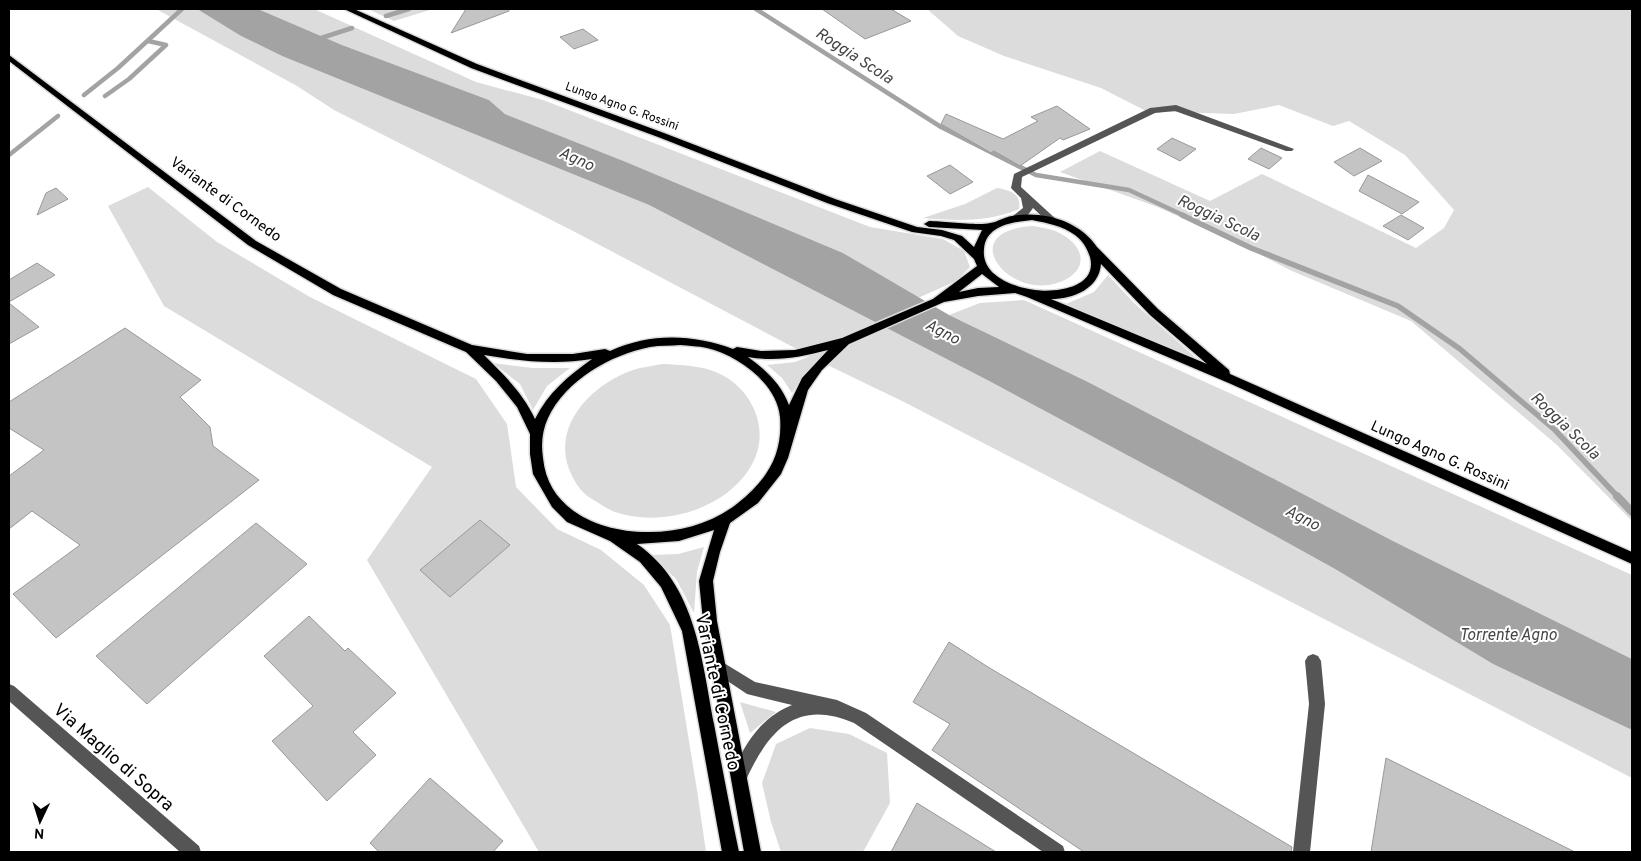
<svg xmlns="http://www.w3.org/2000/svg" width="1641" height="861" font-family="Overpass,sans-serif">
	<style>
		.green { fill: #dcdcdc }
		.water { fill: #a3a3a3 }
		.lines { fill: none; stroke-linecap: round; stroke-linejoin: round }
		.stream-far2 { stroke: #a3a3a3; stroke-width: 4.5 }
		.stream-far1 { stroke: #a3a3a3; stroke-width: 5.5 }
		.stream { stroke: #a3a3a3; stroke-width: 8 }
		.building { fill: #c4c4c4; stroke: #999 }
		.major-casing { stroke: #dbdbdb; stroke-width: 3 }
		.minor { fill: #555; fill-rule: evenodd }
		.major { fill: #000; fill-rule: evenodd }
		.labels { text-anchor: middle; stroke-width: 4; stroke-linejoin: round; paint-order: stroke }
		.far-street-label { font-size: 12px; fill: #000; stroke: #fff }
		.street-label { font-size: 15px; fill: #000; stroke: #fff }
		.water-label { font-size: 16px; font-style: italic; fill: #444; stroke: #fff }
		.near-street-label { font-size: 18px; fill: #000; stroke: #fff }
	</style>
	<rect width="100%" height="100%" fill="#fff"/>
	<!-- green -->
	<path class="green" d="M156,9H197L241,36L282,56L649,205L991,382L1181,484L1335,569L1493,664L1632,730V778L902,401L817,360L805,373L792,393L782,378L767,365L795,362L810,356L575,232L334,110L297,86Z
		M258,9H314L476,82L543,100L870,227L943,239L964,251L970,267L956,281L918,298L843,253L626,162L505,114L489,100L342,45Z
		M368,9H433L394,21Z
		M927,9H1632V521L1557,445L1411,321L1292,271L1230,239L1155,206L1060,172L1100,151L1210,201L1262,174L1416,248L1444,228L1454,210L1405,155L1349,121L1333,126L1279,105L1234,114L1146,111L1101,88L1004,56L958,36Z
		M148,187L217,242L310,297L476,379L507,424L516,487L557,529L601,550L644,585L670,625L697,790L706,852H539L367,560L432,467L164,306L108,206Z
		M997,188C1010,190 1022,194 1019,209C989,222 955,221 923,218L965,204Z
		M1034,226C1044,228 1054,229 1063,235C1087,249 1087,272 1060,282C1009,302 952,230 1034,226Z
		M1108,275L1135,304L1203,364L1066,304L1094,292Z
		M1024,300L1632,575V659L1395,542L1088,382L949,315L980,303Z
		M493,363L533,368H570L547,386L533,410L520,384Z
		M662,364C681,365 700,365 718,373C750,387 769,425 755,458C734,507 664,529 615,512C607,509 599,503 592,499C579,492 571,476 567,463C556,420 595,383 633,370C642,367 653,366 662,364Z
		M704,547L697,572L694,613L676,579L651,555L678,554Z
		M740,702L776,712L750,733Z
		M810,728L849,734L887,753L890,803L863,852H781L771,822L762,783L776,744Z"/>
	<!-- water -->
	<path class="water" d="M197,9H258L342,45L489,100L505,114L626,162L843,253L949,315L1088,382L1395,542L1632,659V730L1493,664L1335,569L1181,484L991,382L649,205L282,56L241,36Z"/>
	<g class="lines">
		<!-- stream-far2 -->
		<path class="stream-far2" d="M756,9L941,127L1036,175L1129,190L1185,216
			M386,16L409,9
			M315,40L352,28
			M84,95L118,68L182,9
			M105,96L129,79L166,45L148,41
			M9,155L58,116"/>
		<!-- stream-far1 -->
		<path class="stream-far1" d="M1182,215L1251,248L1398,306L1460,349L1555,430L1618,497"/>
		<!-- stream -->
		<path class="stream" d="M1617,496L1632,512"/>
	</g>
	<!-- building -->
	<path class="building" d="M466,9H509V11L451,33Z
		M822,9H891L911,21L865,39Z
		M583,29L598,40L574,49L560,37Z
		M1057,106L1090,129L1063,140L1060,138L1020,166L994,151L991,153L941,124L946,114L1003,139L1038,121L1031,117Z
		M1172,138L1196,149L1180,161L1157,149Z
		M1261,148L1282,158L1269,169L1248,159Z
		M1360,148L1382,161L1354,176L1334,162Z
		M950,165L973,182L950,194L927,176Z
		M1368,175L1419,202L1402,214L1359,191Z
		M56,188L68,199L37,215L46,193Z
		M1401,215L1424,228L1408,240L1383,226Z
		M37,263L55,275L9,302V280Z
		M9,303L39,327L9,344Z
		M125,328L201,380L180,397L210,427L213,446L259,480L56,638L13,594L80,545L32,511L9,529V476L44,450L9,428V402Z
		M480,520L510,545L450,597L420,570Z
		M256,523L307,564L147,704L96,656Z
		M309,616L345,651L348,648L396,693L353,732L376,755L327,801L272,741L313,706L264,656Z
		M949,642L988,667L1292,847L1291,852H1084L932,750L950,724L913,702Z
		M1386,758L1575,852H1371Z
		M430,778L503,841L493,852H379L370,843Z
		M917,803L996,852H891Z"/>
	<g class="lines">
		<!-- major casing -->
		<g class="major-casing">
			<path id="major" d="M344,9H354L477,64L664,133L835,199L917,227L942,230L962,236L974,247L982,230L929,227L924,224L929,221C943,221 979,226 990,223C998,222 1004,217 1012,216C1043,210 1080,221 1097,247L1158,309L1229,370L1230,374L1632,552V564L1231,384L1027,297L1015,293L978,296L944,302L849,344L822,370L808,390L788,458L781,474L758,503L730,523L720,552L713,581L717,621L761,852H744L703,621L699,581L714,530L679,541L637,544C696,584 702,661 714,724C722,767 730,809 739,852H722L682,631L661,587L640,562L610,541L567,522L552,507L533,474L530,454V434L517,407L496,381L466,352L333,295L248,245L9,61V55L256,241L341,289L472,345L527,354H573L605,349L610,351C650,333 692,334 733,349L737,347L761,351L795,350L842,338L933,299L977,266L974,259L954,240L941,236L912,232L827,203L658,137L471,68ZM1032,220C1047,223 1063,226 1075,235C1083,241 1087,248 1090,257C1098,288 1056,293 1035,290C1020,288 1004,283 993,273C986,266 983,258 984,249C986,225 1013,222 1032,220ZM1101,264L1150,315L1207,364L1051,299C1073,299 1099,289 1101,264ZM982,274L999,287L978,288L959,292ZM680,345C689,346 698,346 707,348C737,355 777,383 780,417C783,455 767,480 738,503C713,523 681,532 650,532C603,533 548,512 543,458C541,444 542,431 548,418C566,380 610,355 650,347C660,345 670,346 680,345ZM828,350L802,378L789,405C781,384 766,370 748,357C776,362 801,357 828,350ZM484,355C520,361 555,365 592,359C568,376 548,393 535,419C523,393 504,375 484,355Z"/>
		</g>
		<!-- minor -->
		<path class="minor" d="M1176,105L1294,149L1292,151H1286L1175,111L1155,113L1022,177L1021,187L1057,220L1056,222H1048L1033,208C1028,215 1023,223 1013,220V216L1023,208L1021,198L1011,188L1014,174L1150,108Z
			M1313,654L1318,656L1321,661L1325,704L1310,852H1293L1309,704L1305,661L1308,656Z
			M719,660L755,682L837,700L866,713L1063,846L1065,852H1043L854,723C796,698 768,731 745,782L739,784L733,782L731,776C744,745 760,718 792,705L747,694L714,672L711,667L714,662Z
			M9,684L14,686L199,846L201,852H180L9,701Z"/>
		<!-- major -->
		<use href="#major" class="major"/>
	</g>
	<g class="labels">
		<!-- far-street labels -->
		<g class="far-street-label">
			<text transform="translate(622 106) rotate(20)" y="4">Lungo Agno G. Rossini</text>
		</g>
		<!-- street labels -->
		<g class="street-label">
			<text transform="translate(226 199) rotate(36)" y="5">Variante di Cornedo</text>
			<text transform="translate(1440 455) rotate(24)" y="5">Lungo Agno G. Rossini</text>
		</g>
		<!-- water labels -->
		<g class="water-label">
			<text transform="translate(855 55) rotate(33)" y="6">Roggia Scola</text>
			<text transform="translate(577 158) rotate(24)" y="6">Agno</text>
			<text transform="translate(1219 217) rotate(25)" y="6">Roggia Scola</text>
			<text transform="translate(943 331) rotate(27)" y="6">Agno</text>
			<text transform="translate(1566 425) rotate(44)" y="6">Roggia Scola</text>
			<text transform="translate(1303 517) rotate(27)" y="6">Agno</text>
			<text x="1508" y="640">Torrente Agno</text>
		</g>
		<!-- near-street labels -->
		<g class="near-street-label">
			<text transform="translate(718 692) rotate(78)" y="6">Variante di Cornedo</text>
			<text transform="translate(114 757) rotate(41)" y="6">Via Maglio di Sopra</text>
		</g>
	</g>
	<!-- border -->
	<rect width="1641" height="861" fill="none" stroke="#000000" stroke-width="20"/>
	<!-- north arrow -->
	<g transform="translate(40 821) rotate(184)" stroke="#ffffff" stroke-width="4" paint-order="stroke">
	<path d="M0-4L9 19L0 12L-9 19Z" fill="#000000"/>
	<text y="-8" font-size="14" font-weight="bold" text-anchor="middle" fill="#000000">N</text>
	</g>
</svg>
